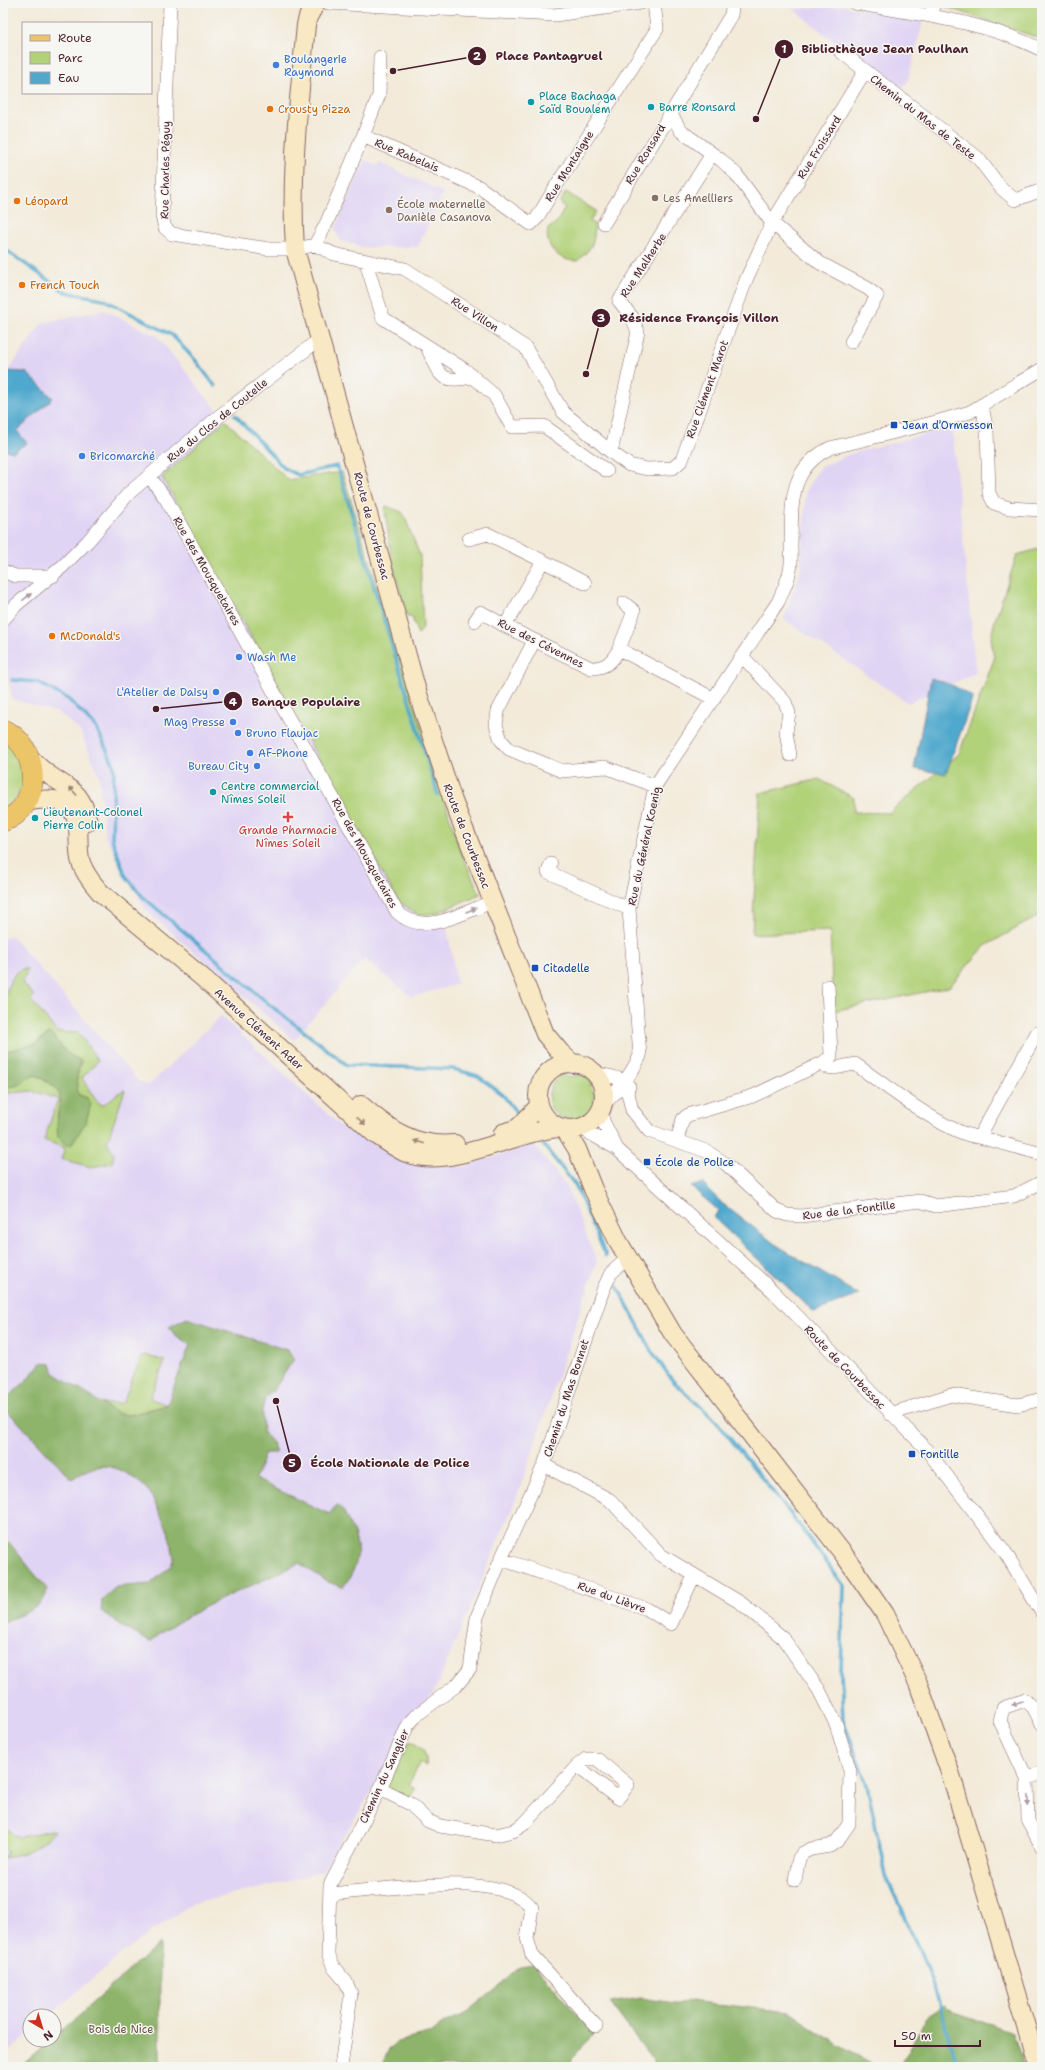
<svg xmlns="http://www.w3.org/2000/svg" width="1045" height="2070" font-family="'Shantell Sans',sans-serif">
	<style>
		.built { fill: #e0d4f4 }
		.green { fill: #b2d27a; stroke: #7e7852 }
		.forest { fill: #8db46a; stroke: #6c6a4a }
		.water { fill: #50a8cd; stroke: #4d647c }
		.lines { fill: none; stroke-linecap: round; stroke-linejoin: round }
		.stream { stroke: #50a8cd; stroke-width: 3.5 }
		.street-casing { stroke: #856668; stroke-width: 14 }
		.secondary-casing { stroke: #856668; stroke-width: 20 }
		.primary-casing { stroke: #856668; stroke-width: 22 }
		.street { stroke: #fff; stroke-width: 13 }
		.secondary { stroke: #f8e8c3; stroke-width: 18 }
		.primary { stroke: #edc569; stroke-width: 21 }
		.oneway { fill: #ae9aa0 }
		.oneway2 { fill: #a18477 }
		.shop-dot { fill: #3f7fe0; stroke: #f6f6f2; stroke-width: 1.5 }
		.culture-dot { fill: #0f9aa8; stroke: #f6f6f2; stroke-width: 1.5 }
		.food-dot { fill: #e8710a; stroke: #f6f6f2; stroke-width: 1.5 }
		.education-dot { fill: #8d6e63; stroke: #f6f6f2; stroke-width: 1.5 }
		.transit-dot { fill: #1a4fb4; stroke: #f6f6f2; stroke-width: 1.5 }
		.health-dot { fill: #e0444e; stroke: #f6f6f2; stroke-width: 1.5 }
		.labels { text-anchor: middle; stroke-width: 3; stroke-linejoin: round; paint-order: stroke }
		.shop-label { font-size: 11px; fill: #366cbe; stroke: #f6f6f2; text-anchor: start }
		.culture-label { font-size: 11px; fill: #0d838f; stroke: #f6f6f2; text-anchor: start }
		.food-label { font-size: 11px; fill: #c56008; stroke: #f6f6f2; text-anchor: start }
		.street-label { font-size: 11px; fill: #4a1f2b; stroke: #f6f6f2 }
		.education-label { font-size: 11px; fill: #785e54; stroke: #f6f6f2; text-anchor: start }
		.transit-label { font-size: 11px; fill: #164399; stroke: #f6f6f2; text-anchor: start }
		.health-label { font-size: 11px; fill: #be3a42; stroke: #f6f6f2 }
		.park-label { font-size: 11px; fill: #695543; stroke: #f6f6f2 }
		.leader { fill: none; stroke: #4a1f2b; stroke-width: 1.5 }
		.callout-dot { fill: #4a1f2b; stroke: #f6f6f2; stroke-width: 1.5 }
		.mark-label { font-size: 12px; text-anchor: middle; font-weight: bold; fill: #fff }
		.callout-label { font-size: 12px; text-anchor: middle; font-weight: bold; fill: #4a1f2b; stroke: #f6f6f2; stroke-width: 3; stroke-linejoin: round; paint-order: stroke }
	</style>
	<rect width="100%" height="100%" fill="#f6f6f2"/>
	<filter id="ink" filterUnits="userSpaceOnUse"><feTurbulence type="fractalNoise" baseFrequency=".025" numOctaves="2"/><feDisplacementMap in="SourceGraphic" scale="8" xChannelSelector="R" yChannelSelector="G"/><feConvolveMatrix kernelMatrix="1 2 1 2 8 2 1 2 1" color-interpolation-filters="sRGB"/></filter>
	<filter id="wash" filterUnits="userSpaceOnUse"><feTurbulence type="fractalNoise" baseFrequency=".012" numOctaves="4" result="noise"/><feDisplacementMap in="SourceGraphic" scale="16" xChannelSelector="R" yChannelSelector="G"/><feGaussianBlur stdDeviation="0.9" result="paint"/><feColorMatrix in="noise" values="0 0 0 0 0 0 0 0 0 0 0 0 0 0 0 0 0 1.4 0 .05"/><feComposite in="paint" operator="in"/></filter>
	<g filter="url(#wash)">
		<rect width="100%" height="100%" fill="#f3ead9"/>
		<!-- built -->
		<path class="built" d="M845,6L923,22L907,83L898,93L793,9Z
			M365,160L377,166L379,163L443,192L418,247H363L341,241L335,229Z
			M104,310L157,336L225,420L162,477L398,901L418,915L447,928L457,984L412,997L364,959L294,1040L146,910L105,836L99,775L80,731L59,713L12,699L3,648L4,377L42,323Z
			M952,427L976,673L908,703L784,619L801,569L806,490L819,468L850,454Z
			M11,935L138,1081L149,1085L221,1016L344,1129L411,1162L463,1167L533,1144L565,1184L597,1261L516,1499L436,1688L322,1871L286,1882L191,1904L126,1950L49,2016H30V2033L3,2056V939Z"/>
		<!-- green -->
		<path class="green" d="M943,3H1042V39L946,7Z
			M566,192L596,211L590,221L594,224C596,242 591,250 577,261C559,261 544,247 548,229L557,222L565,207L559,203Z
			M225,420L288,480L342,472L460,850L480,894L437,913L418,915L398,901L162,477Z
			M386,506L402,512L404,515L420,556L423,628L418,635L412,617H407L392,562L385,510Z
			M1042,548V914L985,946L949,987L833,1011L830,931L752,934L760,793L819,779L854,798V812L889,813L959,754L994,659L991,637L995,620L1017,555Z
			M3,740L14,749L21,760L23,785L17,797L3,810Z
			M22,969H28L22,982L34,996L30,999L57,1032L79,1033L98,1061L82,1078L95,1099L102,1105C111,1101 115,1093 125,1090L107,1142L114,1153L112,1163L91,1167L61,1159L65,1148L44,1140L58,1099L32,1091L11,1093L3,1092V1086C19,1089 24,1078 36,1075L59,1090L61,1095L57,1118L71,1145L77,1133L87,1098L79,1095C74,1084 78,1073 81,1061L68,1054L50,1033L35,1044L3,1052C3,1028 0,979 22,969Z
			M563,1073L566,1077L578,1076L580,1073L588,1077L594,1086L591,1085L590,1087L595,1093C597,1130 543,1126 549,1093C551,1084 555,1079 563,1073Z
			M145,1355L165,1361L150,1398L167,1405L130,1415L118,1414L102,1404L123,1403L141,1357Z
			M410,1741C421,1747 428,1752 426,1766L420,1762L409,1784L415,1789L409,1799L386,1787Z
			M3,1824L14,1835L21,1837L51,1830L54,1832C41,1847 22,1855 3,1858L8,1852L3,1848Z"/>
		<!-- forest -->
		<path class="forest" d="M50,1033L68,1054L81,1061C78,1073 74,1084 79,1095L87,1098L91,1104L86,1122L71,1145H66L58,1137C53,1101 76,1096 36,1075C22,1078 21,1090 3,1086V1052L35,1044Z
			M187,1318L287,1350L294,1359L273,1391L265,1398L262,1412L263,1430L266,1436L273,1444L276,1453H265L255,1479L329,1514L337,1505C344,1510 346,1516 349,1523C362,1547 360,1565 343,1587L328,1582L299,1563C249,1589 194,1606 150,1642L123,1627L101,1611L102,1600L116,1587L150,1584L170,1567L174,1558L168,1531L150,1493C145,1486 139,1482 132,1477C110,1461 93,1464 72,1479L3,1406L7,1398L25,1382L42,1362L51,1364L54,1373L118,1414L130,1415L167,1405L190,1345L174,1334L169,1327Z
			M3,1535L47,1589C46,1608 19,1615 3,1622Z
			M160,1943V2065L163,2067H20L51,2040H54V2037Z
			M534,1965L595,2034L571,2058L570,2067H381L388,2051L397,2042L429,2034L444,2023L464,2014L499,1986L520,1967Z
			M641,1998L674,2003L698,2002L790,2012L840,2046L878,2067H656L652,2059L610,2003Z
			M944,2005L958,2014L1013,2033L1024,2067H899L927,2016Z"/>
		<!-- water -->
		<path class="water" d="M6,371L26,372L53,398L17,431L27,443L13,452L6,450Z
			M931,678L954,686L973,697L946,774L914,769Z
			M702,1183L723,1204L775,1244L859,1295L814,1312L714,1218L718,1210L691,1187Z"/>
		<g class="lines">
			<!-- stream -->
			<path class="stream" d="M3,248L65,292L103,299L172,335L196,361L215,386
				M235,415L284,468L298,475L337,466L438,795
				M12,680L37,682L68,699L96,727L114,765L112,839L125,875L143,897L270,1005L347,1065L454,1069L478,1076L503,1095L520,1117
				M537,1137L576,1186L606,1256
				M617,1286L653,1353L673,1381L716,1421L794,1518L844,1586L841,1671L843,1720L867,1785L886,1876L922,1956L941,2008L958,2067"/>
		</g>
	</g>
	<g filter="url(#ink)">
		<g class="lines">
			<!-- street casing -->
			<g class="street-casing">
				<path id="street" d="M170,3L162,216L165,228L172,234L269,249H295L315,245L334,254L405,269L525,347L563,412L611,452L629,465L647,469L673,468L682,460L746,280L772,223L865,71
					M328,3L555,15L640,3
					M855,3C920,15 982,20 1042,50
					M930,16L934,3
					M840,51L978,158L1001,188L1015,200L1042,190
					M670,113L681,131L721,160L736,174L772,223L820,263L867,288L877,296L851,342
					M363,136L379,95L380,57
					M604,223L731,15L733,3
					M315,245L327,222L363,136L479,187L531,224L537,218L556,186L657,29L654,3
					M366,262L383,318L465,370L494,395L512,427L544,426L607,471
					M427,346C438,373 439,385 472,377
					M982,406L987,431L989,493L994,503L1009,508L1042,510
					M611,452L638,332L632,317L619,301L712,154
					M149,476L166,499L397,912C424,938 463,912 492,902
					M469,539L488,534L543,561L505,626
					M543,561L585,583
					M3,571L15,576H53
					M3,620L16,605L63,566L88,541L129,493L218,417L320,339
					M475,621L481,612L505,626L591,668C606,668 612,662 619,649L714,699
					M534,641L498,711L496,725L501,740L509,749L562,771L605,767L655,786
					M619,649L634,611L624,603
					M742,656L785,702L789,713L786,732L790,755
					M551,864L548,872L629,909
					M824,1062L826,1067L835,1068L855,1064C882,1083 948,1135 979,1137L1042,1154
					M594,1073C608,1077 620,1075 629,1087
					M625,1081L632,1110L649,1131L706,1151L726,1164L777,1211L787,1215L801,1216L920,1201L936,1206L1014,1196L1042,1182
					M603,1104C620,1090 630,1076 640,1056L629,909L655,786L778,602C783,591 788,581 790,570C792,562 791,554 791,546C792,504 788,469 830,448L936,422L970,412L1042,369
					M601,1110L603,1121L617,1149
					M581,1128L617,1149L773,1291L927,1450L1005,1552L1042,1613
					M979,1137L1037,1033H1042
					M677,1140L683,1119L688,1115L753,1096L824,1062L831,1056L828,986
					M627,1259L611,1273L603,1290L544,1465L610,1500L661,1555L741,1603L783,1638L819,1690L836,1724L850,1771L849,1824L837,1841L830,1846L811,1849L803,1853L799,1858L795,1880
					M890,1414L951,1395L1018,1405L1042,1399
					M501,1559L647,1609L671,1624L694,1576
					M1042,1772L1027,1779L1028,1821L1042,1847
					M1027,1779L1000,1721L1003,1708L1025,1700L1033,1707L1042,1724
					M380,1789L410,1804L428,1821L440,1826L496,1835L513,1831L524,1824L577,1766L618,1798L628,1785L597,1759H586L577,1766
					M330,1894C373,1891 505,1868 532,1908L527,1938L532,1955L596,2026
					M341,2067L351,1994L346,1982L334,1968L328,1953L330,1885L380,1789L408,1725L418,1714L457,1685L470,1669L477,1617L501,1559L544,1465"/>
			</g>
			<!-- secondary casing -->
			<g class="secondary-casing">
				<path id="secondary" d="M316,3L308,17L306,25C299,100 290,174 295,249L416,688L453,801L545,1034L561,1053L573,1064
					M30,758C37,765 44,772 52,777C72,790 83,794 88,822
					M25,802C50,797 75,796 78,829C79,839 78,849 80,859C83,872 92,883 101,893L203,978L375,1134C384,1140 394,1147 404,1152C449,1172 513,1131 560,1128
					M538 1096a33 33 0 1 1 66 0a33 33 0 1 1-66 0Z
					M361,1105C390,1130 415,1148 455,1144
					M564,1128L577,1149L593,1189L618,1241L673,1334L845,1556L885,1614L918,1683L951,1775L1038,2067
					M503,1133L518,1128L539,1106"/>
			</g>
			<!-- primary casing -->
			<g class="primary-casing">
				<path id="primary" d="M3,730C40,745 44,807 3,821"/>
			</g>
			<!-- street -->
			<use href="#street" class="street"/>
			<!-- secondary -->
			<use href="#secondary" class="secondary"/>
			<!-- primary -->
			<use href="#primary" class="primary"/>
		</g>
		<!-- one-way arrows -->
		<defs><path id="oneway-solid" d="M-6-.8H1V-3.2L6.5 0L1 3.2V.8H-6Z"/></defs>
		<g class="oneway">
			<use href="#oneway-solid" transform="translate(27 597) rotate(-38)"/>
			<use href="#oneway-solid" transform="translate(471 910) rotate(-21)"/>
			<use href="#oneway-solid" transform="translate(1017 1703) rotate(160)"/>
			<use href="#oneway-solid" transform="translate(1028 1801) rotate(88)"/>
		</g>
		<g class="oneway2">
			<use href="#oneway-solid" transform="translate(73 791) rotate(-133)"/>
			<use href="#oneway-solid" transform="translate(361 1121) rotate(42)"/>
			<use href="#oneway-solid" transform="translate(419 1142) rotate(-164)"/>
		</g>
	</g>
	<!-- markers -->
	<g class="shop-dot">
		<circle cx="276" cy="65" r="4"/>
		<circle cx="82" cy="456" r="4"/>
		<circle cx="239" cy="657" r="4"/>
		<circle cx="216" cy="692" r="4"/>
		<circle cx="233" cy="722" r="4"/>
		<circle cx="238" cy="733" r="4"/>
		<circle cx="250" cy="753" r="4"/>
		<circle cx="257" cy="766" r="4"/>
	</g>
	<g class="culture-dot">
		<circle cx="531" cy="102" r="4"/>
		<circle cx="651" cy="107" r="4"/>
		<circle cx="213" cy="792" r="4"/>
		<circle cx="35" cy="818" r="4"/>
	</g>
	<g class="food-dot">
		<circle cx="270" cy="109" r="4"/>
		<circle cx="17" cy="201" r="4"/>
		<circle cx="22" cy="285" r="4"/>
		<circle cx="52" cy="636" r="4"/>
	</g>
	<g class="education-dot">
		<circle cx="655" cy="198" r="4"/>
		<circle cx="389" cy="210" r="4"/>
	</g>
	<g class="transit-dot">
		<rect x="890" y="421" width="8" height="8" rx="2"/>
		<rect x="531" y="964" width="8" height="8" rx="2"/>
		<rect x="643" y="1158" width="8" height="8" rx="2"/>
		<rect x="908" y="1450" width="8" height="8" rx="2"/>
	</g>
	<path class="health-dot" d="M286 811h4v4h4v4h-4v4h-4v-4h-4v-4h4z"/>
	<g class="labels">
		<!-- shop labels -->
		<g class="shop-label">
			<text x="284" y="63">Boulangerie<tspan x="284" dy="13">Raymond</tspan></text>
			<text x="90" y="460">Bricomarché</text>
			<text x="247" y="661">Wash Me</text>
			<text x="208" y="696" text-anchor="end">L'Atelier de Daisy</text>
			<text x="225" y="726" text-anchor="end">Mag Presse</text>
			<text x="246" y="737">Bruno Flaujac</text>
			<text x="258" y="757">AF-Phone</text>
			<text x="249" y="770" text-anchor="end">Bureau City</text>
		</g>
		<!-- culture labels -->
		<g class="culture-label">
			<text x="539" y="100">Place Bachaga<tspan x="539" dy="13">Saïd Boualem</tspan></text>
			<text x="659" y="111">Barre Ronsard</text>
			<text x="221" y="790">Centre commercial<tspan x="221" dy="13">Nîmes Soleil</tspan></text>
			<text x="43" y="816">Lieutenant-Colonel<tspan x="43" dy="13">Pierre Colin</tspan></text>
		</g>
		<!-- food labels -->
		<g class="food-label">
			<text x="278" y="113">Crousty Pizza</text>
			<text x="25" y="205">Léopard</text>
			<text x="30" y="289">French Touch</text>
			<text x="60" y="640">McDonald's</text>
		</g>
		<!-- street labels -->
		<g class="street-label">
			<text transform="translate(923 117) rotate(38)" y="4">Chemin du Mas de Teste</text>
			<text transform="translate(819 147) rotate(-58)" y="4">Rue Froissard</text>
			<text transform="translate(645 154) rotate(-59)" y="4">Rue Ronsard</text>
			<text transform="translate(407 155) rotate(23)" y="4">Rue Rabelais</text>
			<text transform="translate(569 166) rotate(-58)" y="4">Rue Montaigne</text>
			<text transform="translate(165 170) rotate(-89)" y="4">Rue Charles Péguy</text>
			<text transform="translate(643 265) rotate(-57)" y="4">Rue Malherbe</text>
			<text transform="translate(475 314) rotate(33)" y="4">Rue Villon</text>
			<text transform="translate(707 389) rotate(-70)" y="4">Rue Clément Marot</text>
			<text transform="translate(217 420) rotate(-39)" y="4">Rue du Clos de Coutelle</text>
			<text transform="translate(372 526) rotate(75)" y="4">Route de Courbessac</text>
			<text transform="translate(207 571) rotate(60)" y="4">Rue des Mousquetaires</text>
			<text transform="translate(541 643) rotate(27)" y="4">Rue des Cévennes</text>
			<text transform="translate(467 836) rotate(69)" y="4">Route de Courbessac</text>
			<text transform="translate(644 846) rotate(-78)" y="4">Rue du Général Koenig</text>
			<text transform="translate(365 853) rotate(61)" y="4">Rue des Mousquetaires</text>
			<text transform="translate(259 1029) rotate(42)" y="4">Avenue Clément Ader</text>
			<text transform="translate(849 1210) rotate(-7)" y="4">Rue de la Fontille</text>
			<text transform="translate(845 1367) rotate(46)" y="4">Route de Courbessac</text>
			<text transform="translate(566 1398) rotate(-72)" y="4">Chemin du Mas Bonnet</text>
			<text transform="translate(612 1597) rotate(20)" y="4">Rue du Lièvre</text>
			<text transform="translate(384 1776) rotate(-65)" y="4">Chemin du Sanglier</text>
		</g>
		<!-- education labels -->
		<g class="education-label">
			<text x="663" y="202">Les Amelliers</text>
			<text x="397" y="208">École maternelle<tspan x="397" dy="13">Danièle Casanova</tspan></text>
		</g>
		<!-- transit labels -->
		<g class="transit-label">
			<text x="902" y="429">Jean d'Ormesson</text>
			<text x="543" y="972">Citadelle</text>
			<text x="655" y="1166">École de Police</text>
			<text x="920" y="1458">Fontille</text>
		</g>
		<!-- health labels -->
		<g class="health-label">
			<text x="288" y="834">Grande Pharmacie<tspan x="288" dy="13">Nîmes Soleil</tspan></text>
		</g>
		<!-- park labels -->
		<g class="park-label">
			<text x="121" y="2033">Bois de Nice</text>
		</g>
	</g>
	<!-- callouts -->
	<path class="leader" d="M756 119L784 49M393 71L477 56M586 374L601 318M156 709L233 701M276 1401L292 1463"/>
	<g class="callout-dot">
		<circle cx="756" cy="119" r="4"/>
		<circle cx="393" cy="71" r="4"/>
		<circle cx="586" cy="374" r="4"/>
		<circle cx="156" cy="709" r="4"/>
		<circle cx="276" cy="1401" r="4"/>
		<circle cx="784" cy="49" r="10"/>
		<circle cx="477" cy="56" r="10"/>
		<circle cx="601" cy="318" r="10"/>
		<circle cx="233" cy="701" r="10"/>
		<circle cx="292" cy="1463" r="10"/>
	</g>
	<g class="mark-label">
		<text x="784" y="53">1</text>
		<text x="477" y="60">2</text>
		<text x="601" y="322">3</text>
		<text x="233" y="706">4</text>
		<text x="292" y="1467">5</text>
	</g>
	<g class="callout-label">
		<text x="885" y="53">Bibliothèque Jean Paulhan</text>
		<text x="549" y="60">Place Pantagruel</text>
		<text x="699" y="322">Résidence François Villon</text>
		<text x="306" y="706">Banque Populaire</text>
		<text x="390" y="1467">École Nationale de Police</text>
	</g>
	<!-- margin -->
	<rect width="1045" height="2070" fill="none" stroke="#f6f6f2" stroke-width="16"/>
	<!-- legend -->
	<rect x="22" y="22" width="130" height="72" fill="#f6f6f2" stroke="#b1a0a2"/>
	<rect x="30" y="35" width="20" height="6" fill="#edc569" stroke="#b1a0a2"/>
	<text x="58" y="42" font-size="12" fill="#4a1f2b">Route</text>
	<rect x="30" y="52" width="20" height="12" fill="#b2d27a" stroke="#b1a0a2"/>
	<text x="58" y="62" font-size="12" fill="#4a1f2b">Parc</text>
	<rect x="30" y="72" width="20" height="12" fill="#50a8cd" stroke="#b1a0a2"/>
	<text x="58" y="82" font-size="12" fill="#4a1f2b">Eau</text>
	<!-- north arrow -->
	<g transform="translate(42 2028) rotate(142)"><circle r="19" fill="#f6f6f2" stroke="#b1a0a2"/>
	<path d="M0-3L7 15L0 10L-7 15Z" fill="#c8321e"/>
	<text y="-6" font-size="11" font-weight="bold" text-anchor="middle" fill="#4a1f2b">N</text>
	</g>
	<!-- scale -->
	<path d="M895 2040v6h85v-6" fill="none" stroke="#4a1f2b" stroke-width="2"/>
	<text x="901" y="2040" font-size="12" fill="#4a1f2b" stroke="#f6f6f2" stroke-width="3" paint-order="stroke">50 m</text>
</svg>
